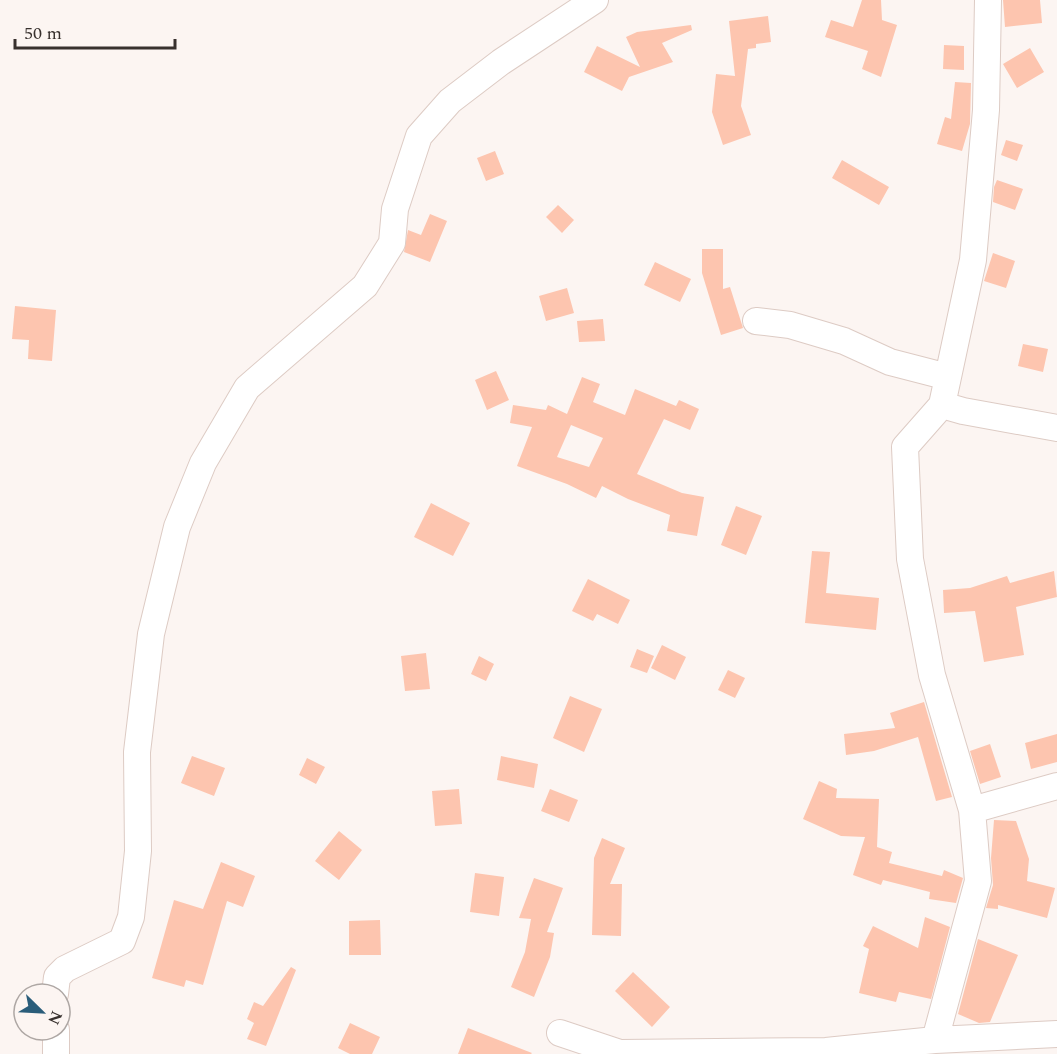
<svg xmlns="http://www.w3.org/2000/svg" width="1057" height="1054" font-family="Spectral,serif">
	<style>
		.building { fill: #fdc5af; fill-rule: evenodd }
		.lines { fill: none; stroke-linecap: round; stroke-linejoin: round }
		.minor-casing { stroke: #ddcbc4; stroke-width: 28 }
		.minor { stroke: #fff; stroke-width: 26 }
	</style>
	<rect width="100%" height="100%" fill="#fcf5f2"/>
	<!-- building -->
	<path class="building" d="M862,0H881L882,20L897,25L881,77L862,69L868,51L825,37L831,20L853,27Z
		M1003,0H1040L1042,23L1005,27Z
		M768,16L771,42L756,44V48L748,49L741,106L751,135L723,145L712,112L716,74L735,76L729,21Z
		M691,25L692,30L662,43L673,62L629,77L622,91L584,72L597,46L640,67L626,37L637,32Z
		M944,45L964,46V70L943,69Z
		M1030,48L1044,72L1017,88L1003,64Z
		M955,82L971,83L970,124L962,151L937,144L945,117L951,119Z
		M1006,140L1023,145L1017,161L1001,155Z
		M495,151L504,174L486,181L477,158Z
		M842,160L889,187L879,205L832,178Z
		M997,180L1023,189L1015,210L993,202L994,187Z
		M558,205L574,220L562,233L546,217Z
		M430,214L447,221L430,262L404,252L408,230L421,235Z
		M702,249H723V289L730,287L743,328L721,335L702,273Z
		M993,253L1015,261L1006,288L984,281Z
		M655,262L691,279L680,302L644,285Z
		M567,288L574,313L546,321L539,296Z
		M15,306L56,310L52,361L28,359L29,340L12,339Z
		M603,319L605,341L579,342L577,321Z
		M1023,344L1048,349L1043,372L1018,366Z
		M496,371L509,400L487,410L475,380Z
		M582,377L600,384L593,402L625,415L635,389L676,406L679,400L699,409L690,430L664,419L637,474L682,493L704,497L697,536L667,531L670,515L628,499L602,486L596,498L567,484L517,466L532,427L510,423L513,405L546,410L548,405L567,414ZM571,425L603,438L589,467L557,457Z
		M431,503L470,523L453,556L414,537Z
		M736,506L762,516L746,555L721,545Z
		M812,551L830,552L826,593L879,598L876,630L805,623Z
		M1054,571L1057,597L1016,607L1024,655L984,662L975,611L944,613L943,590L970,588L1007,576L1010,583Z
		M588,579L630,600L618,624L597,614L593,621L572,611Z
		M662,645L686,657L675,680L651,668Z
		M637,649L654,656L647,673L630,667Z
		M426,653L430,689L405,691L401,656Z
		M479,656L494,664L486,681L471,674Z
		M728,670L745,678L735,698L718,690Z
		M570,696L602,709L584,752L553,738Z
		M924,702L952,797L936,801L918,737L874,751L846,755L844,734L895,728L890,713Z
		M1057,734V762L1031,769L1025,743Z
		M990,744L1001,777L980,784L970,751Z
		M192,756L225,768L214,796L181,783Z
		M501,756L538,764L534,788L497,780Z
		M307,758L325,767L316,784L299,775Z
		M819,781L837,789L836,798L879,799L877,847L892,852L889,863L942,876L944,870L963,878L956,903L929,899L930,892L883,880L881,885L853,875L865,837L841,836L803,819Z
		M459,789L462,824L435,826L432,791Z
		M550,789L578,800L569,822L541,811Z
		M994,820L1016,821L1029,859L1027,881L1055,888L1047,918L998,905V909L986,908L993,885L991,858Z
		M339,831L362,850L339,880L315,861Z
		M602,838L625,848L610,884H622L621,936L592,935L594,858Z
		M221,862L255,876L243,907L227,901L203,985L186,980L184,987L152,978L174,900L203,909Z
		M475,873L504,877L499,916L470,912Z
		M534,878L563,888L547,932L554,933L550,957L534,997L511,987L525,952L531,919L519,918Z
		M925,917L950,927L931,999L899,992L896,1002L859,993L869,949L863,946L873,926L918,948Z
		M380,920L381,955H349V921Z
		M978,939L1018,955L990,1022L979,1023L958,1014Z
		M291,967L296,970L266,1046L247,1039L254,1023L247,1019L254,1002L263,1006Z
		M633,972L670,1007L652,1027L615,991Z
		M350,1023L380,1037L372,1054H350L338,1048Z
		M468,1028L532,1053L531,1054H458Z"/>
	<g class="lines">
		<!-- minor casing -->
		<g class="minor-casing">
			<path id="minor" d="M756,321L790,325L844,341L890,362L948,377
				M942,405L963,411L1057,428
				M972,810L1057,786
				M55,994L57,977L65,969L122,941L131,917L138,851L137,752L151,634L177,527L203,463L247,388L365,286L392,243L395,209L419,136L450,101L501,62L595,0
				M56,1030V1054
				M560,1033L620,1053L826,1051L935,1040L1057,1034
				M935,1040L978,881L972,810L932,675L910,559L905,447L942,405L973,260L986,110L988,0"/>
		</g>
		<!-- minor -->
		<use href="#minor" class="minor"/>
	</g>
	<!-- north arrow -->
	<g transform="translate(42 1012) rotate(114)"><circle r="28" fill="#fcf5f2" stroke="#aea7a4" stroke-width="1.5"/>
	<path d="M0-4.5L10 22L0 15L-10 22Z" fill="#2a5d7a"/>
	<text y="-9" font-size="16" font-weight="bold" text-anchor="middle" fill="#38312e">N</text>
	</g>
	<!-- scale -->
	<path d="M15 39v9h160v-9" fill="none" stroke="#38312e" stroke-width="3"/>
	<text x="24" y="39" font-size="18" fill="#38312e" stroke="#fcf5f2" stroke-width="4.5" paint-order="stroke">50 m</text>
</svg>
